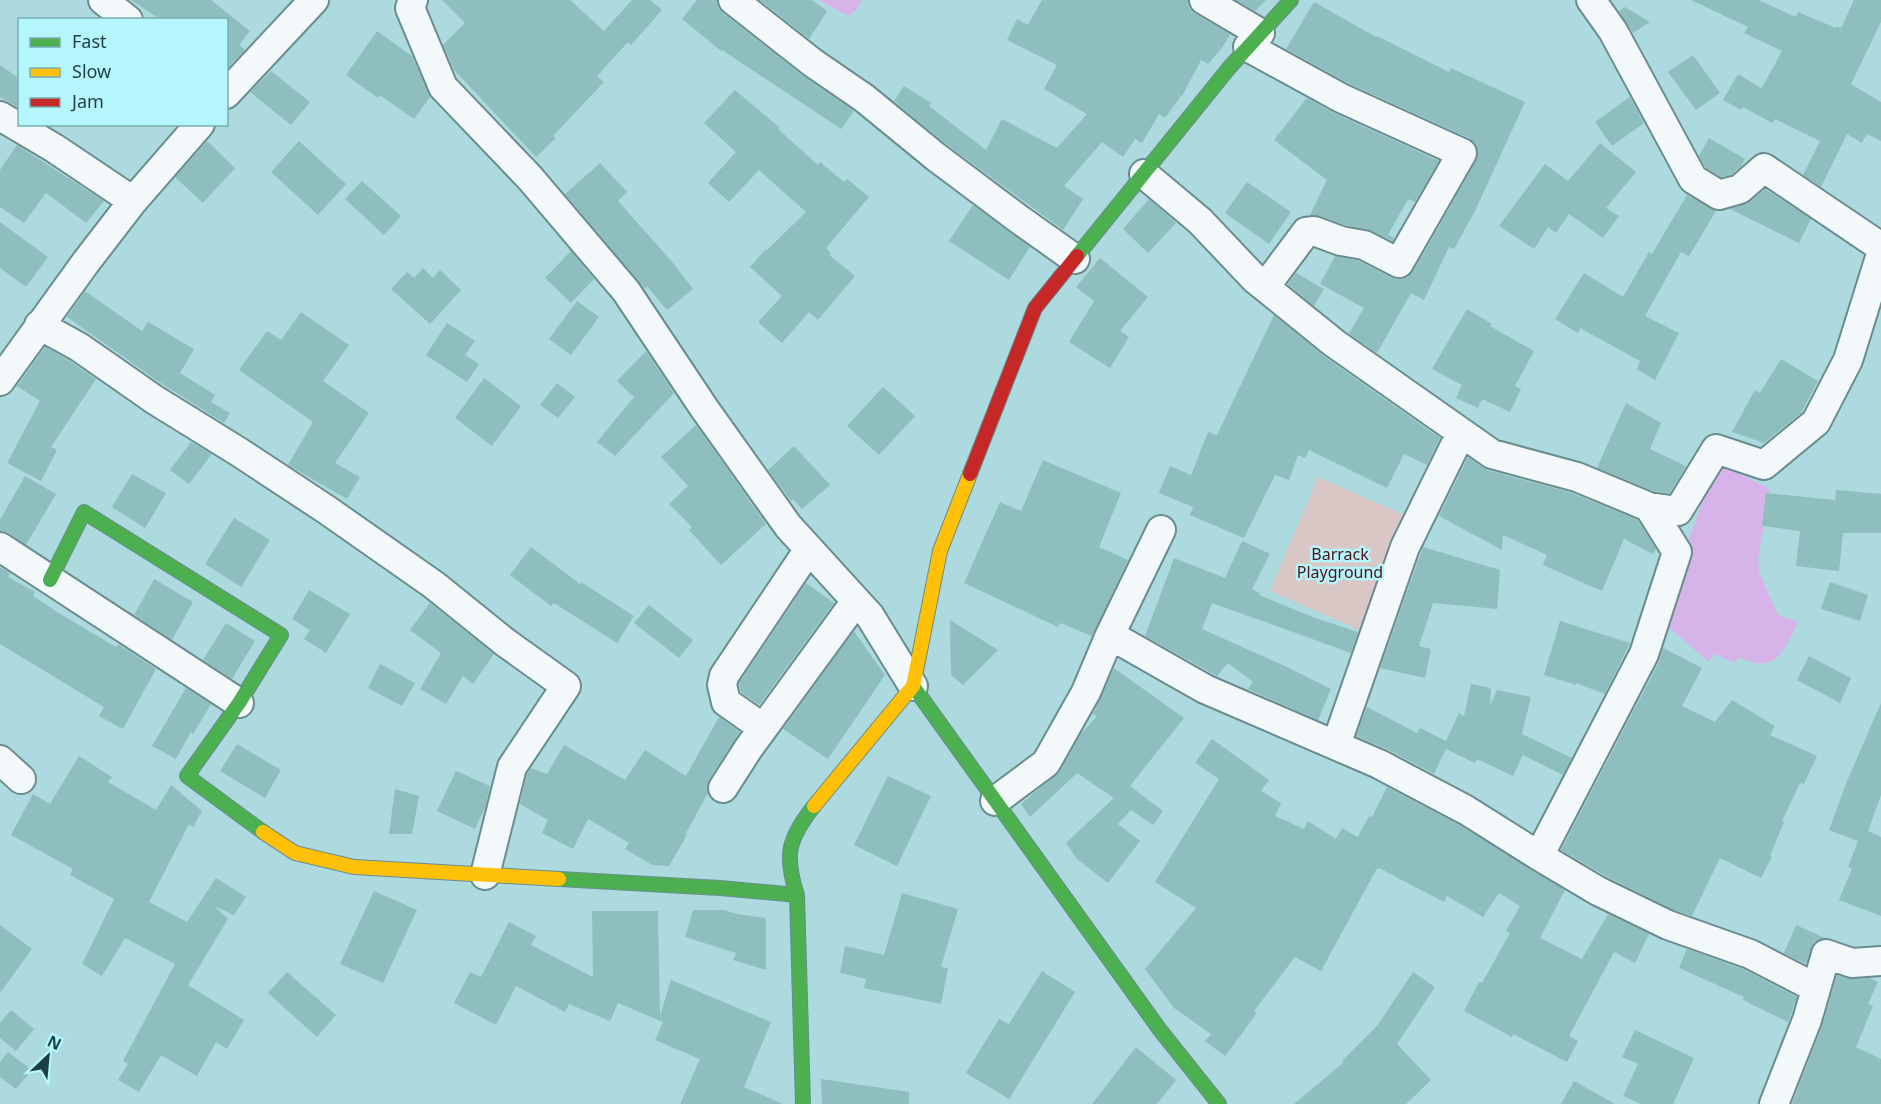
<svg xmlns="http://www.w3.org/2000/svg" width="1881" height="1104" font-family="'Noto Sans',sans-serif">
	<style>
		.green { fill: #d9c7c6 }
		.water { fill: #d6b4ea }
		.building { fill: #8ebfbe }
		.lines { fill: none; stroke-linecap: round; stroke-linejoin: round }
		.street-casing { stroke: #6a8c8f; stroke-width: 32 }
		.fast-casing { stroke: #6a8c8f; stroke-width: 16 }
		.slow-casing { stroke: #6a8c8f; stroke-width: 16 }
		.jam-casing { stroke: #6a8c8f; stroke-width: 16 }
		.street { stroke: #f3f9fa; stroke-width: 28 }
		.fast { stroke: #4caf50; stroke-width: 14 }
		.slow { stroke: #ffc107; stroke-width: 14 }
		.jam { stroke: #c62828; stroke-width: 14 }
		.labels { text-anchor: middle; stroke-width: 5; stroke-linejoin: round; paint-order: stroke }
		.park-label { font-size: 16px; fill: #511114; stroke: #b4f6fc }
	</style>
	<rect width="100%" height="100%" fill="#acdade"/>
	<!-- green -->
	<path class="green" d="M1318,477L1414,519L1369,634L1270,591Z"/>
	<!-- water -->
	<path class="water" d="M819,0H862L855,11L848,16Z
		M1724,466L1770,489L1758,559L1759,572L1778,615L1798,622C1785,650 1775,676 1739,657L1736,663L1714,654L1709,662L1659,619L1713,474Z"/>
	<!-- building -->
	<path class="building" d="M131,0H211L250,31L239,45L245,50L226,69V20H161Z
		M442,0H570L604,31L632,0H650L662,10L631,45L628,42L597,76L604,82L553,136L556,138L536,157L454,70L443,45L465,23Z
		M697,0H717L718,7L723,13L803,76L854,111L841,129L722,50L721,51L682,19Z
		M760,0H812L827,11L809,39Z
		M1042,0H1188L1189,8L1195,14L1230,34L1222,48L1208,64L1201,60L1182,96H1181L1165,118L1159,114L1142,143L1135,139L1123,157L1102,142L1064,186L1083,199L1063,230L946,144L894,101L904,86L931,103L929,106L986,150L1002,119L1057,148L1087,114L1044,89L1057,65L1007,40L1017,19L1028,25Z
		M1236,0H1266L1255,11Z
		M1691,0H1758L1796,17L1798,12L1836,28L1837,26L1841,28L1854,0H1881V22L1851,84L1881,102V141L1867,134L1862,143L1847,134L1821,187L1803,175L1820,141L1775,119L1772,123L1743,107L1741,110L1723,100L1738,74L1761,88L1763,86L1782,51L1744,33L1748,27Z
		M1314,2L1376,37L1377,36L1449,72L1451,68L1525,102L1475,211L1454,249L1449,247L1424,300L1411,293L1377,353L1349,334L1364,308L1320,284L1335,256L1359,261L1392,278L1400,279L1408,277L1424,253L1476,161L1478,152L1475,143L1469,138L1348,83L1286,49Z
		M1625,7L1650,22L1633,33L1619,11Z
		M377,31L412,56L430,97L414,119L380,95L378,98L346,75Z
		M1693,55L1720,93L1696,110L1668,72Z
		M0,65L20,79V108L0,97Z
		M271,71L310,102L291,125L250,92Z
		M735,90L779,127L778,129L818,165L820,162L844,182L847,179L869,197L826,248L831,253L829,255L855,276L818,320L809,312L782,343L758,322L782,296L750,267L766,249L767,250L806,212L759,170L729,202L708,183L736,152L704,123Z
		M1630,97L1644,123L1612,146L1595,122Z
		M1307,98L1334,113L1439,161L1415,202L1408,199L1388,235L1394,238L1393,241L1367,229L1345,225L1320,216L1310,215L1327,180L1274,140Z
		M1709,138L1745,159L1741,166L1732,174L1721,177L1705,167L1699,156Z
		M207,141L235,168L203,203L175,177Z
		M299,141L346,184L318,215L271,172Z
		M1600,143L1636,172L1606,208L1619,216L1603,238L1569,214L1556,233L1548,227L1534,249L1499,226L1545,164L1568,181Z
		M17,145L104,201L86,223L46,193L24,223L0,207V170Z
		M600,163L627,192L618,201L673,263L693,289L667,310L647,286L645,289L643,287L565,194Z
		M362,181L401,216L384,235L345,199Z
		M1247,182L1291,212L1269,244L1225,213Z
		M1765,189L1811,219L1799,243L1730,209L1750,202Z
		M1687,195L1716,211L1689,256L1681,252L1645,316L1679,333L1655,380L1637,369L1640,361L1580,328L1578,333L1555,319L1584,273L1623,297L1649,252L1652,254Z
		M1149,199L1176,223L1148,253L1123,229Z
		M973,205L1030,247L1009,280L949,241Z
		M0,222L48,257L26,287L0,268Z
		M571,251L594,279L571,303L545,278Z
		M1100,258L1148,297L1120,331L1129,337L1110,368L1069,342L1094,301L1076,287Z
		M423,268L433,278L440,270L461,290L430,324L391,289L407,272L414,278Z
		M1296,273L1324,289L1314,306L1288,284Z
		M85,291L142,331L148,322L194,349L180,373L215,395L211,402L230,413L224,423L159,382L67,317Z
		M577,301L599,317L571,355L549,339Z
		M1467,309L1492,324L1490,326L1534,351L1515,386L1521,389L1510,412L1482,399L1478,408L1456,398L1462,385L1432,369Z
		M301,312L349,345L323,381L369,413L335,463L360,477L347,499L288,465L313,422L239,370L267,331L281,340Z
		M1274,315L1325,357L1440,438L1427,465L1404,454L1387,488L1309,450L1305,458L1298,455L1289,480L1275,475L1244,538L1190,515L1193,507L1159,493L1170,466L1191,475L1208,432L1217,435Z
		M447,323L475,341L465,355L479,364L467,382L426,355Z
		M45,347L70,361L96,379L51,447L57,450L41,481L7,463L40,401L17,386Z
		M646,351L674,393L615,456L597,442L634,397L617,381Z
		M1781,359L1818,381L1801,413L1764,443L1732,432L1755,390L1760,393Z
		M484,378L521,406L492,446L455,418Z
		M557,383L575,397L558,418L540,405Z
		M883,387L915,416L879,455L847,426Z
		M1626,403L1661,423L1650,449L1686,466L1670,493L1653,491L1597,468Z
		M696,425L766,524L721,565L689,530L692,527L669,504L688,486L661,457Z
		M191,442L212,454L189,484L170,470Z
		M794,446L830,485L802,509L793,499L791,501L768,470Z
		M1468,457L1487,470L1572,493L1638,520L1656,549L1653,554L1624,539L1602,591L1543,565L1547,555L1503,535L1502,550L1439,516Z
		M1043,460L1121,493L1099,547L1128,560L1092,636L1060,623L1058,627L964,583L1000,502L1021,511Z
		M132,474L166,493L145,528L112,507Z
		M25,476L56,494L26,545L9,533L0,531V520Z
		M1836,490L1881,494V533H1843L1839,571L1796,566L1800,531L1762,526L1766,493L1835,500Z
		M234,518L270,540L241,587L205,564Z
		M1242,541L1270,554L1252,589L1260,593L1259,595L1315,618L1358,632L1351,653L1212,603L1202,629L1287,667L1331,689L1318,720L1248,689L1253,682L1228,663L1217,676L1145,636L1174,558L1225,578Z
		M531,547L580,584L581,582L634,616L617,643L554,603L551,606L510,575Z
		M1423,547L1500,570L1497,609L1433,603L1419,646L1431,649L1425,678L1380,668Z
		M0,567L10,573L8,577L35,592L33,596L57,612L116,647L118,644L156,669L123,729L99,716L104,707L0,644Z
		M154,579L193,602L172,640L134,615Z
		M1830,582L1868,595L1860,621L1821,609Z
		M806,583L834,603L759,705L741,692L739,683Z
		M309,590L350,614L326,653L304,639L310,630L292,619Z
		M430,603L494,654L473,684L463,676L446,704L420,689L441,653L410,630Z
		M649,605L693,640L679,658L634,623Z
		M950,620L998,650L963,685L951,675Z
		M1560,621L1630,643L1605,694L1576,683V685L1544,675Z
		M226,623L255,641L232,679L203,660Z
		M854,631L885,675L828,759L783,729Z
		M1663,648L1702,668L1682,706L1715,722L1732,700L1775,726L1770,735L1817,756L1804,784L1800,783L1782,821L1784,822L1770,856L1772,857L1761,878L1720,858L1692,916L1674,910L1606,876L1561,850L1659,662Z
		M1809,656L1851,678L1840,703L1797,680Z
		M380,664L415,683L402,706L368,688Z
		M1114,668L1184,718L1130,786L1163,811L1153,825L1131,810L1118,824L1140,841L1108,883L1077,859L1066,843L1114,798L1077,773L1030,817L1021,804L1060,771L1081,734L1097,716L1093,714Z
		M1471,684L1491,688L1490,706L1497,690L1531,697L1522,734L1572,758L1563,775L1523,755L1513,776L1477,759L1475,763L1446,749L1434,774L1387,749L1356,736L1367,707L1417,733L1420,728L1446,741L1459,713L1464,716Z
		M186,688L211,704L193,734L191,732L176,759L152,746Z
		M1881,703V795L1868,831L1881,837V916L1839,900L1852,868L1848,867L1858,841L1829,830L1847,781Z
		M719,717L740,732L709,779L707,787L708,793L685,835H687L669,866L652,865L625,849L629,843L588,819L573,849L542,833L548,820L520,804L527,774L531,768L547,774L564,745L625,780L645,750L686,776Z
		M1212,739L1269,780L1261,791L1281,803L1275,816L1304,829L1308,821L1336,839L1342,828L1358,837L1369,816L1372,817L1387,787L1458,824L1565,890L1540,938L1582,959L1608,914L1649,934L1635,963L1614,952L1569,1036L1578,1041L1567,1062L1513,1034L1512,1037L1464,1011L1479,982L1482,983L1510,933L1506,931L1520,906L1499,893L1483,917L1447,896L1444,902L1379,868L1376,870L1321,971L1295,957L1254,1011L1257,1013L1225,1056L1205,1041L1211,1034L1174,1008L1145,969L1196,908L1155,882L1219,779L1195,763Z
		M237,744L281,770L265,798L220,771Z
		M79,756L112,777L108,782L156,810L171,785L202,811L193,827L189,824L149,902L187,922L216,878L246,897L234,915L214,906L228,919L188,985L244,1020L227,1049L216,1042L197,1076L161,1055L139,1092L118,1080L128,1064L123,1061L175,964L125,938L102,976L82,964L114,899L70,875L73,869L11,835L33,794L50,804Z
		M456,771L490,786L485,808L475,829L437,811Z
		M888,776L931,796L897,866L854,845Z
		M395,789L419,796L412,834H389Z
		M374,891L417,910L383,983L340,964Z
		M902,893L958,909L941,967L948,968L941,1004L864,988L866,979L840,973L845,946L884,955Z
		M693,910H724L737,914L766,918V970L733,960L736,953L685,937Z
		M592,911H658L660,1016L671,980L771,1022L744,1087L783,1104H680L700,1059L655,1040L663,1022L618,1003L610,1021L569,1004L565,1012L516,986L496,1025L454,1003L470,972L481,977L509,922L536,936L531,945L593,977Z
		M0,925L32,949L0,993Z
		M1796,925L1825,938L1814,942L1806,964L1784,953Z
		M1687,949L1743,969L1797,997L1788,1022L1743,1000L1744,997L1679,968Z
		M1042,971L1075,992L1009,1099L966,1073L999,1019L1009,1024Z
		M287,972L336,1015L317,1037L268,993Z
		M1413,972L1435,987L1397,1044L1431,1080L1406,1104H1294L1344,1062L1342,1061L1377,1026Z
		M1837,975L1853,979L1870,978L1878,982L1868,1004L1873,1006L1856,1047L1881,1059V1104H1792L1822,1026Z
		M11,1010L34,1029L16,1051L0,1038V1023Z
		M1635,1030L1694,1058L1673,1104H1641L1623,1096L1638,1064L1622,1057Z
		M1136,1047L1176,1080L1157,1104H1092Z
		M8,1052L32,1070L16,1089L0,1077V1062Z
		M821,1079L909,1092V1104H822Z
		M1574,1081L1615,1104H1561Z"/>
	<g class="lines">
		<!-- street casing -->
		<g class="street-casing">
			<path id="street" d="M103,0L128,20
				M413,0L410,8L443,87L530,178L626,291L704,408L788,526L870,616L913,686
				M733,0L813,63L864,98L936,157L1020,220L1075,259
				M1204,0L1260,33
				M1591,0L1613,31L1693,179L1719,195L1740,189L1764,168L1881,247
				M1248,47L1341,98L1462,153L1399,263L1364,245L1341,241L1314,231L1306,232L1265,287
				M226,94L314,0
				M0,116L54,148L133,201
				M1144,174L1200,221L1255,279L1334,343L1492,454L1577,477L1649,507L1678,511L1716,449L1764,465L1816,422L1848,360L1881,254
				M39,325L79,347L155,400L239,452L327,510L434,585L506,643L566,686L512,767L485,875
				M0,381L86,262L133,201L200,124
				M0,547L239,703
				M1110,635L1161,530
				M763,728L726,702L722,685L724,676L809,549
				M1336,745L1405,547L1461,433
				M0,760L21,779
				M723,788L748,749L856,601
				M995,801L1046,763L1086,692L1110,635L1205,689L1379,764L1466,810L1539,856L1598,891L1668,925L1750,954L1816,988
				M1539,856L1644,654L1677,552L1649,507
				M1774,1104L1807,1020L1826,954L1852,963L1881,961"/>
		</g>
		<!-- fast casing -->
		<g class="fast-casing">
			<path id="fast" d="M1077,256L1229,68L1291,0
				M50,580L84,512L281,635L239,703L187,776L263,832
				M913,686L1160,1030L1219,1104
				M559,879L720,888L797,895
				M803,1104L797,895C784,855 788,839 814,806"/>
		</g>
		<!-- slow casing -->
		<g class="slow-casing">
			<path id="slow" d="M814,806L913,686L940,551L970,474
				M263,832L295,853L354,867L559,879"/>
		</g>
		<!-- jam casing -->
		<g class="jam-casing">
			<path id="jam" d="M970,474L1035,308L1077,256"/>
		</g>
		<!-- street -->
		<use href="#street" class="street"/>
		<!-- fast -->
		<use href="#fast" class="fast"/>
		<!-- slow -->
		<use href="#slow" class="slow"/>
		<!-- jam -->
		<use href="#jam" class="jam"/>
	</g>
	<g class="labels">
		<!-- park labels -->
		<g class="park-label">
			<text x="1340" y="560">Barrack<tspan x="1340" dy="18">Playground</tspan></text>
		</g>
	</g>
	<!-- legend -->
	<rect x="18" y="18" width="210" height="108" fill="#b4f6fc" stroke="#77adb2" stroke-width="1.5"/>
	<rect x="30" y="38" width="30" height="9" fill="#4caf50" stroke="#77adb2" stroke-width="1.5"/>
	<text x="72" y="48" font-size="18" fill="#1c3f43">Fast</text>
	<rect x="30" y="68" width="30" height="9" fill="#ffc107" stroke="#77adb2" stroke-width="1.5"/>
	<text x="72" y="78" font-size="18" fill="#1c3f43">Slow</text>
	<rect x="30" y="98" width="30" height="9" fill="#c62828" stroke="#77adb2" stroke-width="1.5"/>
	<text x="72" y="108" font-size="18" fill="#1c3f43">Jam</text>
	<!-- north arrow -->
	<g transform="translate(48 1056) rotate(26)" stroke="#b4f6fc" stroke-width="4.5" paint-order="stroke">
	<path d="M0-4.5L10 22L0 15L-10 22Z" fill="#1c3f43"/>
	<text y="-9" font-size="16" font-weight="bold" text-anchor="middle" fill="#1c3f43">N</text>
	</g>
</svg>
